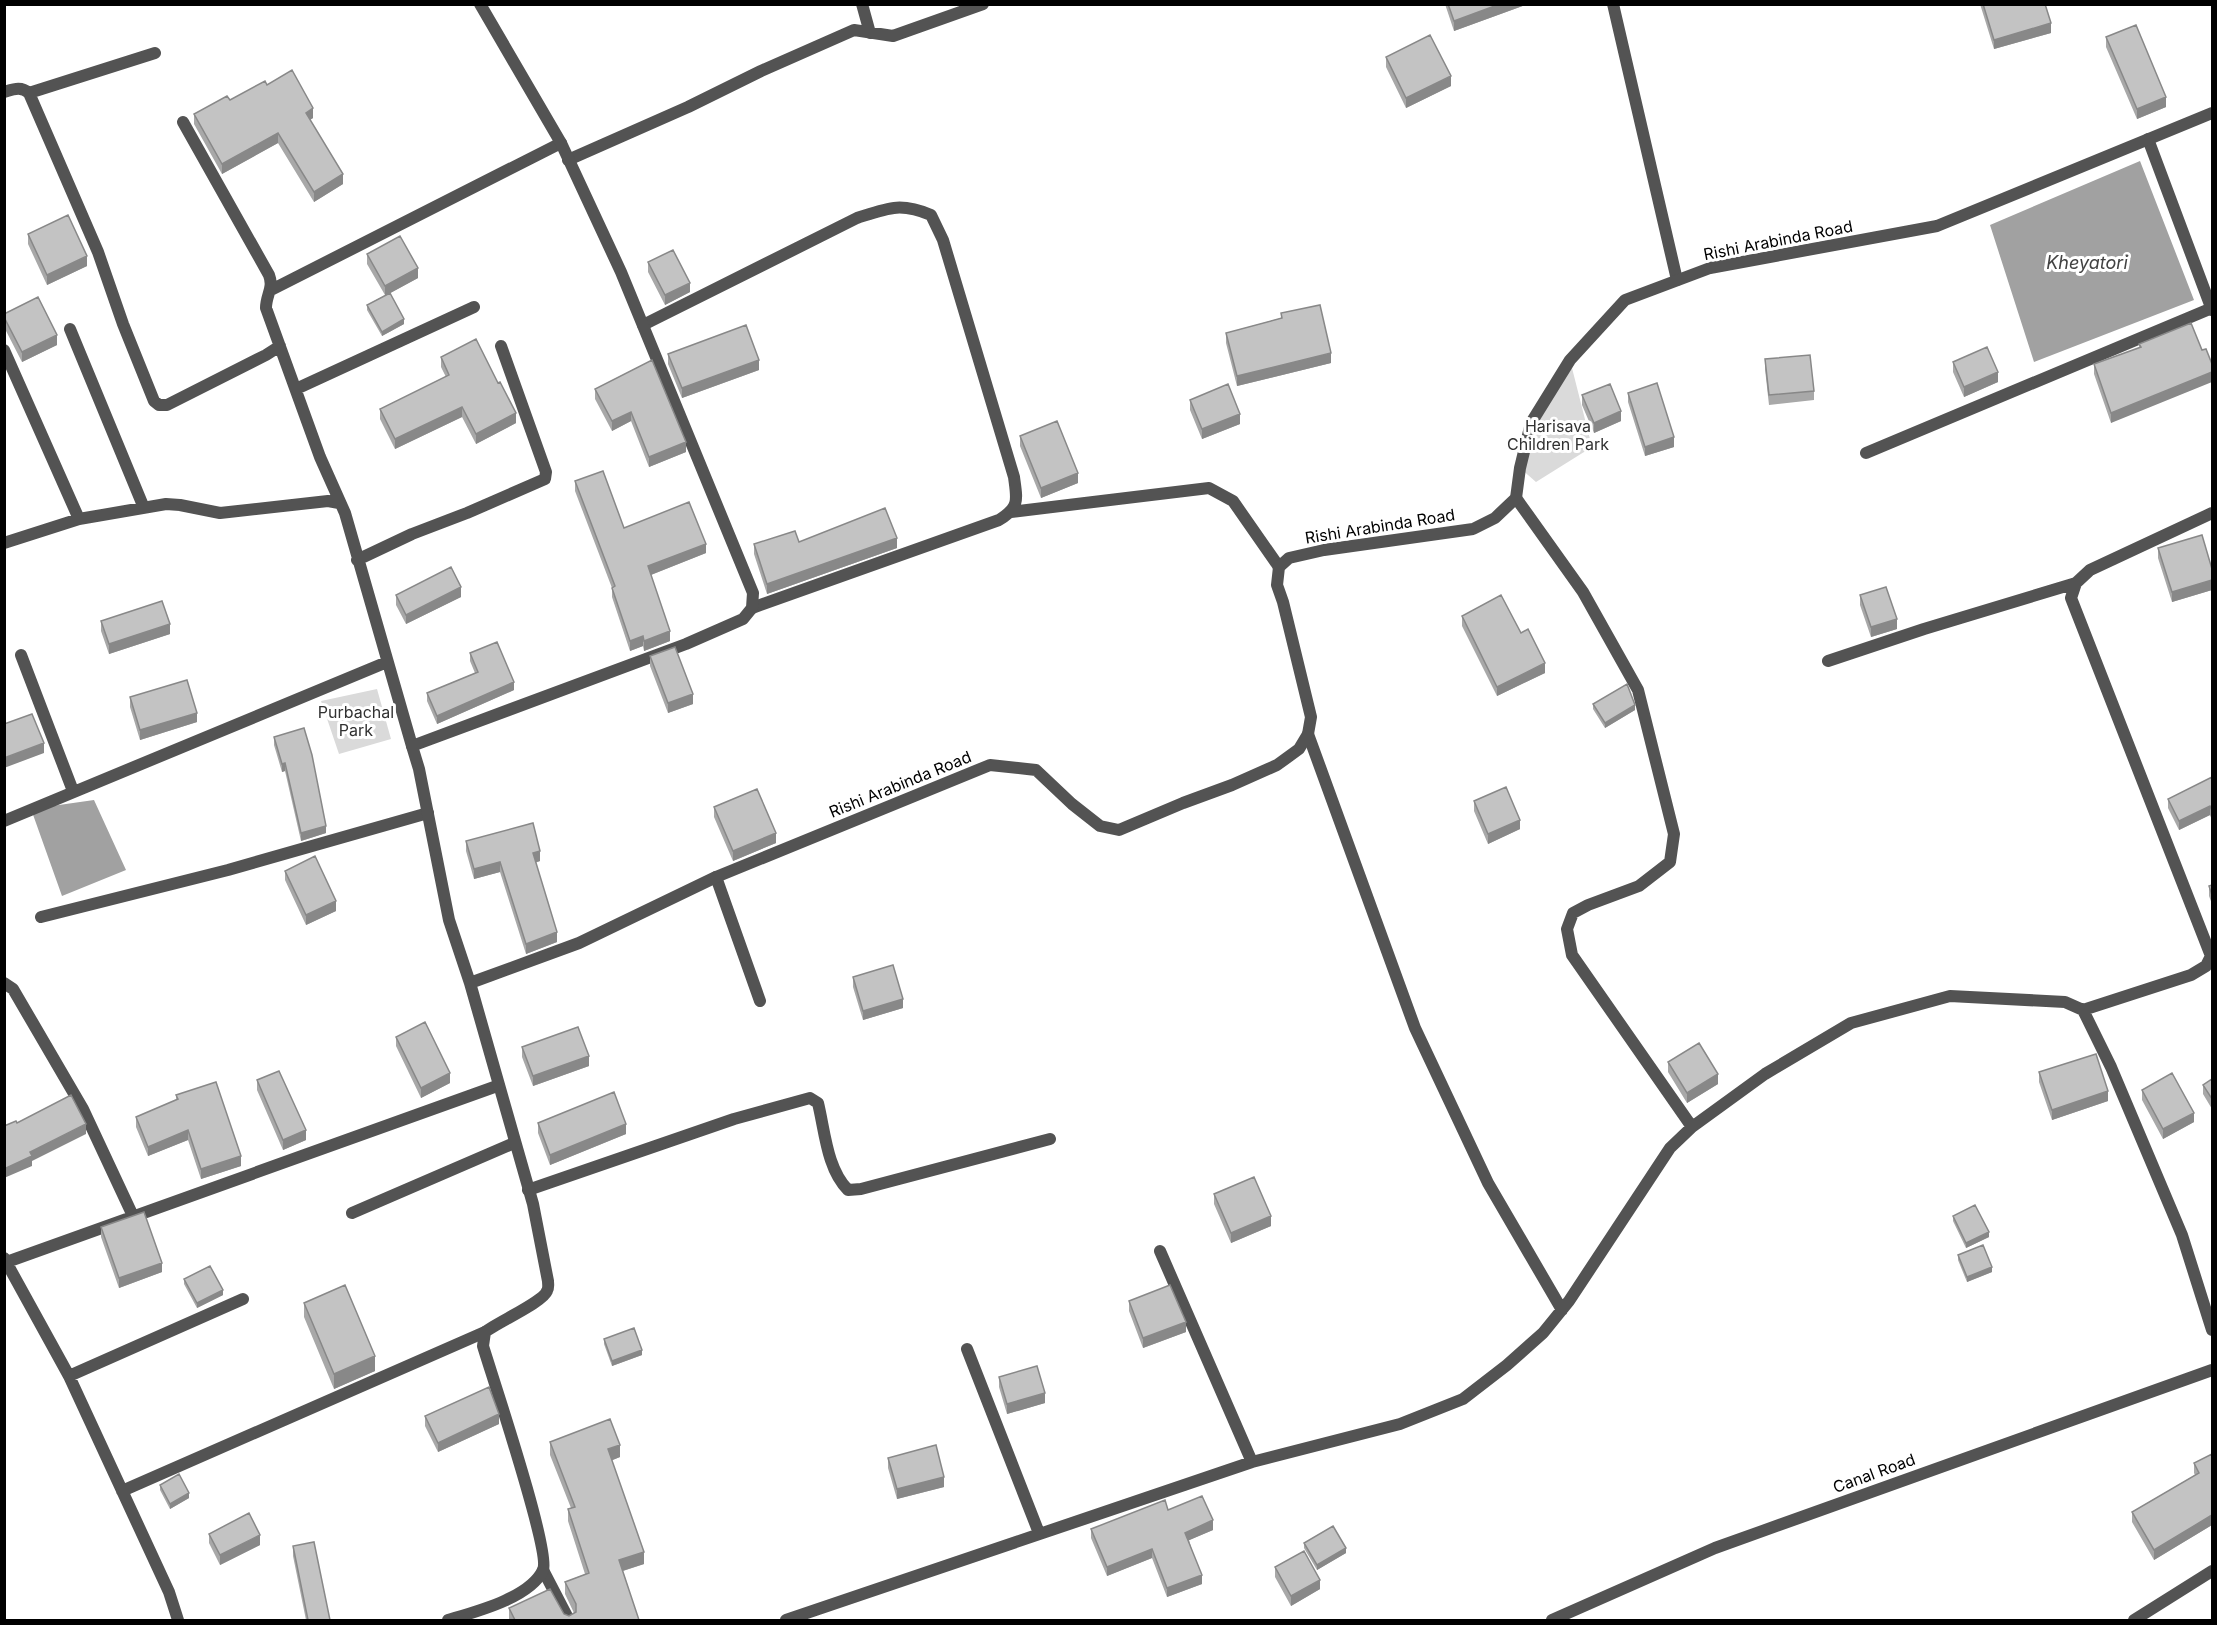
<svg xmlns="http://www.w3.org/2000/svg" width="2217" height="1625" font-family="Inter,sans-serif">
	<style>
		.green { fill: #dadada }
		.water { fill: #a1a1a1 }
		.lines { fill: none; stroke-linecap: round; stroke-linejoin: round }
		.minor { stroke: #535353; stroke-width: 12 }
		.tertiary { stroke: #535353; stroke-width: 12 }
		.wall { fill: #a8a8a8 }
		.shaded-wall { fill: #888 }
		.building { fill: #c3c3c3; stroke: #888; stroke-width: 1.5 }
		.labels { text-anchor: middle; stroke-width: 6; stroke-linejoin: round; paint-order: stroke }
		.street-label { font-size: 16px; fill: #000; stroke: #fff }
		.park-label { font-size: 16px; fill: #313131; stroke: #fff }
		.water-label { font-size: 18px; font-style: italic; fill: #424242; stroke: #fff }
	</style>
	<rect width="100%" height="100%" fill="#fff"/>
	<!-- green -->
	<path class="green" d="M1572,368L1592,447L1536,482L1520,468L1531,423Z
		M377,689L391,739L339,754L321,701Z"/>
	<!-- water -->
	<path class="water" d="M2140,161L2194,300L2034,362L1990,225Z
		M94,800L126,870L62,896L31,809Z"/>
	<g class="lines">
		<!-- minor -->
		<path class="minor" d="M862,4L870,33
			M1613,4L1677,280
			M4,92C14,89 21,86 29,93L98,252L123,324L154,401L159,405H167L266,355L280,346
			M29,93L155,53
			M183,122L269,275C274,288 266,295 266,308L320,457L345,513L412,746
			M2148,139L2212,310
			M568,160L688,107L761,71L854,30L893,36L983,4
			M271,290L561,143
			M643,325L857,218C888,208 900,202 931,215L943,240L1014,477C1017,500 1020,507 999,520L752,608
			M70,329L144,508
			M4,350L79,519
			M296,389L474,307
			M1866,453L2212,308
			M1516,498L1583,592L1638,690L1674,834L1670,862L1639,886L1588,905L1573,913L1567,929L1572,955L1692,1127
			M1011,512L1209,488L1233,501L1279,567
			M4,543L79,519L166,504L180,505L220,513L328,501L339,503
			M357,560L412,534L467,513L545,479L546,472L501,346
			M21,655L73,791
			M1828,661L1924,629L2076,583
			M1308,734L1415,1028L1488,1183L1562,1310
			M4,821L387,662
			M716,877L760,1001
			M41,917L228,870L428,813
			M4,983L13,989L83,1109L133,1216
			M2083,1010L2191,975L2206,966L2211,956L2071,598L2076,583L2090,570L2212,513
			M528,1190L734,1119L810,1098L818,1103C825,1132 827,1169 848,1190L861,1189L1050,1139
			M352,1213L514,1143
			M1160,1251L1252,1462
			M4,1258L69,1376L169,1592L178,1620
			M4,1263L497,1086
			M967,1349L1039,1533
			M69,1376L243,1299
			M122,1491L485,1332
			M543,1570L569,1620
			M786,1620L1252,1462L1400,1424L1463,1399L1507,1365L1543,1333L1569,1301L1670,1148L1692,1127L1765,1074L1851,1023L1950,996L2065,1002L2083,1010L2111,1067L2182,1235L2212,1330
			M2134,1620L2212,1571"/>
		<!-- tertiary -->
		<path class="tertiary" d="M470,983L579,943L716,877L990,765L1036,770L1072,804L1100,826L1119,830L1183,803L1232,785L1277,765L1299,749L1308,734L1311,717L1283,602L1277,585L1279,567L1289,558L1324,550L1473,529L1495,518L1516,498L1520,468L1531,423L1570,360L1625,300L1710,268L1937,226L2212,113
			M448,1620C475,1612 530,1598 543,1570C551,1552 492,1376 483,1346L485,1332C498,1322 543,1302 547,1291C549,1288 548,1284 548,1281L533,1204L470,983L449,920L419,769L412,746L686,644L743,619L752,608L753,593L621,272L561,143L480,4
			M1552,1620L1715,1548L2212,1370"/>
	</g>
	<!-- wall -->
	<path class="wall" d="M1445,4H1528L1454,31Z
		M1980,4H2045L2051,33L1994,49Z
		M2106,37L2166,107L2137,119L2106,47Z
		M1386,57L1451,86L1406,108L1386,67Z
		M267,85L313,118L310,120L343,184L314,202L278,143L222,174L194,124V114Z
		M28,234L87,266L47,285L28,244Z
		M367,254L418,278L390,293L404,324L382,336L367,310V305L385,295L367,264Z
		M648,262L690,292L665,305L648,272Z
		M1281,313L1331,363L1237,386L1226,343V333L1281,318Z
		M4,314L57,345L22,362L4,327Z
		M2191,323L2111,423L2094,374V364L2139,348V344Z
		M668,354L759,370L682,398L668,364Z
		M441,357L516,423L476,444L462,417L395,449L380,419V409L446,377L441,367Z
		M1765,359L1814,391V400L1769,405L1765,369Z
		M652,360L686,452L649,467L631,421L612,431L595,399V389Z
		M1953,362L1998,382L1964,397L1953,372Z
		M1628,393L1674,447L1645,456L1628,402Z
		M1582,395L1621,421L1594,433L1582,405Z
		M1190,400L1240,424L1202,439L1190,410Z
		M1020,436L1078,483L1041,498L1020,446Z
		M575,481L624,528L706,553L651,575L670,641L644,651L643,646L630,651L612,597V588L575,491Z
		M799,542L897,548L767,594L754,554V544Z
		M2158,548L2212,569V590L2172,602L2158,558Z
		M396,595L461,597L406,624L396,605Z
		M1860,595L1897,629L1871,637L1860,605Z
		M1462,616L1521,633L1545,673L1497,696L1462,626Z
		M101,621L170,634L109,654L101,631Z
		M470,653L514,690L437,724L427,701V693L475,673L470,661Z
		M650,656L693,704L668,713L650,666Z
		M130,697L197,722L140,740L130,707Z
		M1593,704L1635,710L1605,728L1593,709Z
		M274,737L326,833L301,841L285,771L282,772L274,745Z
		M2212,777V820L2210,815L2179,830L2168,808V799Z
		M1474,801L1520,829L1488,844L1474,811Z
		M714,807L776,843L733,861L714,817Z
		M466,841L540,861L535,863L557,942L526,954L500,872L474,879L466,851Z
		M285,871L336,911L306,925L285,880Z
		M2212,885V904L2209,896V886Z
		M853,977L903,1008L863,1020L853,987Z
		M396,1037L450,1083L421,1098L396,1046Z
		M522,1047L589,1066L533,1086L522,1057Z
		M1668,1062L1718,1084L1687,1103L1668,1072Z
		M2039,1072L2108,1101L2052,1120L2039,1082Z
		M2212,1079V1109L2203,1094V1085Z
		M257,1080L306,1140L283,1150L257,1090Z
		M2142,1090L2194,1122L2163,1139L2142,1100Z
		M176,1095L241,1166L201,1179L188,1140L148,1156L136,1127V1117L176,1100Z
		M538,1123L626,1134L550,1165L538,1133Z
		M1214,1194L1271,1226L1231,1243L1214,1204Z
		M1953,1216L1989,1237L1966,1248L1953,1221Z
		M101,1227L162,1272L119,1288L101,1237Z
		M1958,1255L1992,1272L1967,1282L1958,1260Z
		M184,1279L223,1295L197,1308L184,1284Z
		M1129,1301L1186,1332L1143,1348L1129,1311Z
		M304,1303L375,1371L334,1389L304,1317Z
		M604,1339L642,1355L612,1366L604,1344Z
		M999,1377L1045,1403L1007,1414L999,1387Z
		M425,1416L499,1424L438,1452L425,1426Z
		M550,1442L620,1457L612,1460L644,1564L623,1571L639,1620H509V1608L564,1614L569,1616L574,1613L565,1594V1582L585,1574L568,1521V1509L571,1508L550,1455Z
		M2212,1454V1525L2154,1560L2132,1522V1512L2195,1475L2194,1473V1463Z
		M888,1458L944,1487L897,1499L888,1468Z
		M160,1485L189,1498L170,1509L160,1490Z
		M1168,1510L1213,1530L1189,1540L1202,1584L1167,1597L1152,1558L1107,1576L1091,1538V1529Z
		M209,1534L260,1545L220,1565L209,1543Z
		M1304,1543L1346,1553L1317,1570L1304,1548Z
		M293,1546L330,1620H306L293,1556Z
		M1275,1567L1320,1589L1291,1606L1275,1577Z"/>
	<!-- shaded-wall -->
	<path class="shaded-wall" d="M1500,4H1528L1454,31V21Z
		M2051,23V33L1994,49V40Z
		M1451,76V86L1406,108V98Z
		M2166,97V107L2137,119V109Z
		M313,108V118L306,122V113Z
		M278,133V143L222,174V164Z
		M343,174V184L314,202V192Z
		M87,256V266L47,285V275Z
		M418,268V278L385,296V286Z
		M690,283V292L665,305V295Z
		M404,319V324L382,336V332Z
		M57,335V345L22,362V352Z
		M1331,353V363L1237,386V376Z
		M759,360V370L682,398V388Z
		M1998,372V382L1964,397V387Z
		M2212,372V382L2111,423V413Z
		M462,407V417L395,449V439Z
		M1621,411V421L1594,433V423Z
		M631,412V421L612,431V421Z
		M516,413V423L476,444V434Z
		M1240,414V424L1202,439V429Z
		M1674,437V447L1645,456V447Z
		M686,442V452L649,467V457Z
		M1078,473V483L1041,498V488Z
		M897,538V548L767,594V584Z
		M706,544V553L648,576V566Z
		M2212,580V590L2172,602V592Z
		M461,587V597L406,624V615Z
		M1897,619V629L1871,637V627Z
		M170,624V634L109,654V644Z
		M670,631V641L644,651V641Z
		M643,636V646L630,651V641Z
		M1545,663V673L1497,696V687Z
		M514,682V690L437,724V716Z
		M693,694V704L668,713V703Z
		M1635,705V710L1605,728V723Z
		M197,713V722L140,740V730Z
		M44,743V753L4,768V758Z
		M285,763V771L282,772V764Z
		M2210,806V815L2179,830V821Z
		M1520,820V829L1488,844V834Z
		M326,826V833L301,841V833Z
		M776,833V843L733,861V851Z
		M540,851V861L533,863V853Z
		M500,862V872L474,879V869Z
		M336,901V911L306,925V915Z
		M557,932V942L526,954V944Z
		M903,999V1008L863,1020V1011Z
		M589,1056V1066L533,1086V1076Z
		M450,1073V1083L421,1098V1088Z
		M1718,1074V1084L1687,1103V1093Z
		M2108,1091V1101L2052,1120V1110Z
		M2194,1113V1122L2163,1139V1129Z
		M86,1124V1134L32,1161V1166L4,1178V1169L30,1152Z
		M626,1124V1134L550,1165V1155Z
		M188,1130V1140L148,1156V1147Z
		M306,1130V1140L283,1150V1140Z
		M241,1156V1166L201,1179V1169Z
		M1271,1216V1226L1231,1243V1233Z
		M1989,1232V1237L1966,1248V1243Z
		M162,1263V1272L119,1288V1278Z
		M1992,1267V1272L1967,1282V1277Z
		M223,1290V1295L197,1308V1303Z
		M1186,1322V1332L1143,1348V1338Z
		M642,1350V1355L612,1366V1361Z
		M375,1356V1371L334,1389V1374Z
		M1045,1393V1403L1007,1414V1404Z
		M499,1414V1424L438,1452V1443Z
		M620,1445V1457L608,1462V1449Z
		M944,1477V1487L897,1499V1489Z
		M189,1493V1498L170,1509V1504Z
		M2212,1515V1525L2154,1560V1550Z
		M1213,1520V1530L1185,1542V1533Z
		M260,1535V1545L220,1565V1555Z
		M1346,1548V1553L1317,1570V1565Z
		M1152,1549V1558L1107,1576V1567Z
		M644,1552V1564L619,1572V1560Z
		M1202,1575V1584L1167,1597V1588Z
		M1320,1580V1589L1291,1606V1596Z"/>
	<!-- building -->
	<path class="building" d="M1448,4H1500L1454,21Z
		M1983,4H2045L2051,23L1994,40Z
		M2136,25L2166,97L2137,109L2106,37Z
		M1430,35L1451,76L1406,98L1386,57Z
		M292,70L313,108L306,113L343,174L314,192L278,133L222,164L194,114L227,96L230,100L265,81L267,85Z
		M68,215L87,256L47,275L28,234Z
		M400,236L418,268L385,286L367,254Z
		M673,250L690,283L665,295L648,262Z
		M390,293L404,319L382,332L367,305Z
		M38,297L57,335L22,352L4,317V314Z
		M1320,305L1331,353L1237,376L1226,333L1282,318L1281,313Z
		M2191,323L2202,350L2206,349L2212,364V372L2111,413L2094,364L2141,347L2139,344Z
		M746,325L759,360L682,388L668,354Z
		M476,339L498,383L500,382L516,413L476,434L462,407L395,439L380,409L449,375L441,357Z
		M1987,347L1998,372L1964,387L1953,362Z
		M1810,355L1814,391L1769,395L1765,359Z
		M652,360L686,442L649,457L631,412L612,421L595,389Z
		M1657,383L1674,437L1645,447L1628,393Z
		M1228,384L1240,414L1202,429L1190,400Z
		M1610,384L1621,411L1594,423L1582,395Z
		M1057,421L1078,473L1041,488L1020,436Z
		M603,471L624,528L689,502L706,544L648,566L670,631L644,641L643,636L630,641L612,588L615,586L575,481Z
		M885,508L897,538L767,584L754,544L795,531L799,542Z
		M2202,535L2212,569V580L2172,592L2158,548Z
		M451,567L461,587L406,615L396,595Z
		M1886,587L1897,619L1871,627L1860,595Z
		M1501,595L1521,633L1528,629L1545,663L1497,687L1462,616Z
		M162,601L170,624L109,644L101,621Z
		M497,642L514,682L437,716L427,693L478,672L470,653Z
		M675,647L693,694L668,703L650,656Z
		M187,680L197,713L140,730L130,697Z
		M1627,684L1635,705L1605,723L1593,704Z
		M32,714L44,743L4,758V724Z
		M304,728L312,755L326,826L301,833L285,763L282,764L274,737Z
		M2212,777V811L2210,806L2179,821L2168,799Z
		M1506,787L1520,820L1488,834L1474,801Z
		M757,789L776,833L733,851L714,807Z
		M533,823L540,851L533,853L557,932L526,944L500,862L474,869L466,841Z
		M315,856L336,901L306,915L285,871Z
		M2212,885V895L2209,886Z
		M893,965L903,999L863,1011L853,977Z
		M425,1022L450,1073L421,1088L396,1037Z
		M578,1027L589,1056L533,1076L522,1047Z
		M1699,1043L1718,1074L1687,1093L1668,1062Z
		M2096,1054L2108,1091L2052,1110L2039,1072Z
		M279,1071L306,1130L283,1140L257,1080Z
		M2172,1073L2194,1113L2163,1129L2142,1090Z
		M2212,1079V1099L2203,1085Z
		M216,1082L241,1156L201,1169L188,1130L148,1147L136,1117L178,1099L176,1095Z
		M614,1092L626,1124L550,1155L538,1123Z
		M71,1095L86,1124L30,1152L32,1156L4,1169V1126L16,1121L17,1123Z
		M1254,1177L1271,1216L1231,1233L1214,1194Z
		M1975,1205L1989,1232L1966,1243L1953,1216Z
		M144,1212L162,1263L119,1278L101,1227Z
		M1983,1245L1992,1267L1967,1277L1958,1255Z
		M210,1266L223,1290L197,1303L184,1279Z
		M345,1285L375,1356L334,1374L304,1303Z
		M1170,1285L1186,1322L1143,1338L1129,1301Z
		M634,1328L642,1350L612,1361L604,1339Z
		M1037,1366L1045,1393L1007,1404L999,1377Z
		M489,1387L499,1414L438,1443L425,1416Z
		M610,1419L620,1445L608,1449L644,1552L619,1560L639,1620H515L509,1608L550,1589L564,1614L569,1616L576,1612V1604L565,1582L589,1573L568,1509L575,1507L550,1442Z
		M936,1445L944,1477L897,1489L888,1458Z
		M2212,1454V1515L2154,1550L2132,1512L2199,1473L2194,1463Z
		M179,1474L189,1493L170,1504L160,1485Z
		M1202,1496L1213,1520L1185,1533L1202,1575L1167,1588L1152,1549L1107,1567L1091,1529L1165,1500L1168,1510Z
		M249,1513L260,1535L220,1555L209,1534Z
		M1333,1526L1346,1548L1317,1565L1304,1543Z
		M314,1542L330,1620H308L293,1546Z
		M1304,1551L1320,1580L1291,1596L1275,1567Z"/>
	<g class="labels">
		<!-- street labels -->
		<g class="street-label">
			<text transform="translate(1778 240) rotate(-11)" y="6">Rishi Arabinda Road</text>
			<text transform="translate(1380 526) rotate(-9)" y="6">Rishi Arabinda Road</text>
			<text transform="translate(900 784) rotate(-22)" y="6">Rishi Arabinda Road</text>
			<text transform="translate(1874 1473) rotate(-20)" y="6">Canal Road</text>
		</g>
		<!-- park labels -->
		<g class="park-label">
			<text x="1558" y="432">Harisava<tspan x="1558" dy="18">Children Park</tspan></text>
			<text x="356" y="718">Purbachal<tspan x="356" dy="18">Park</tspan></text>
		</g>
		<!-- water labels -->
		<g class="water-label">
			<text x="2087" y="269">Kheyatori</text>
		</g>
	</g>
	<!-- border -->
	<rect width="2217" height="1625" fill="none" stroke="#000000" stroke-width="12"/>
</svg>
